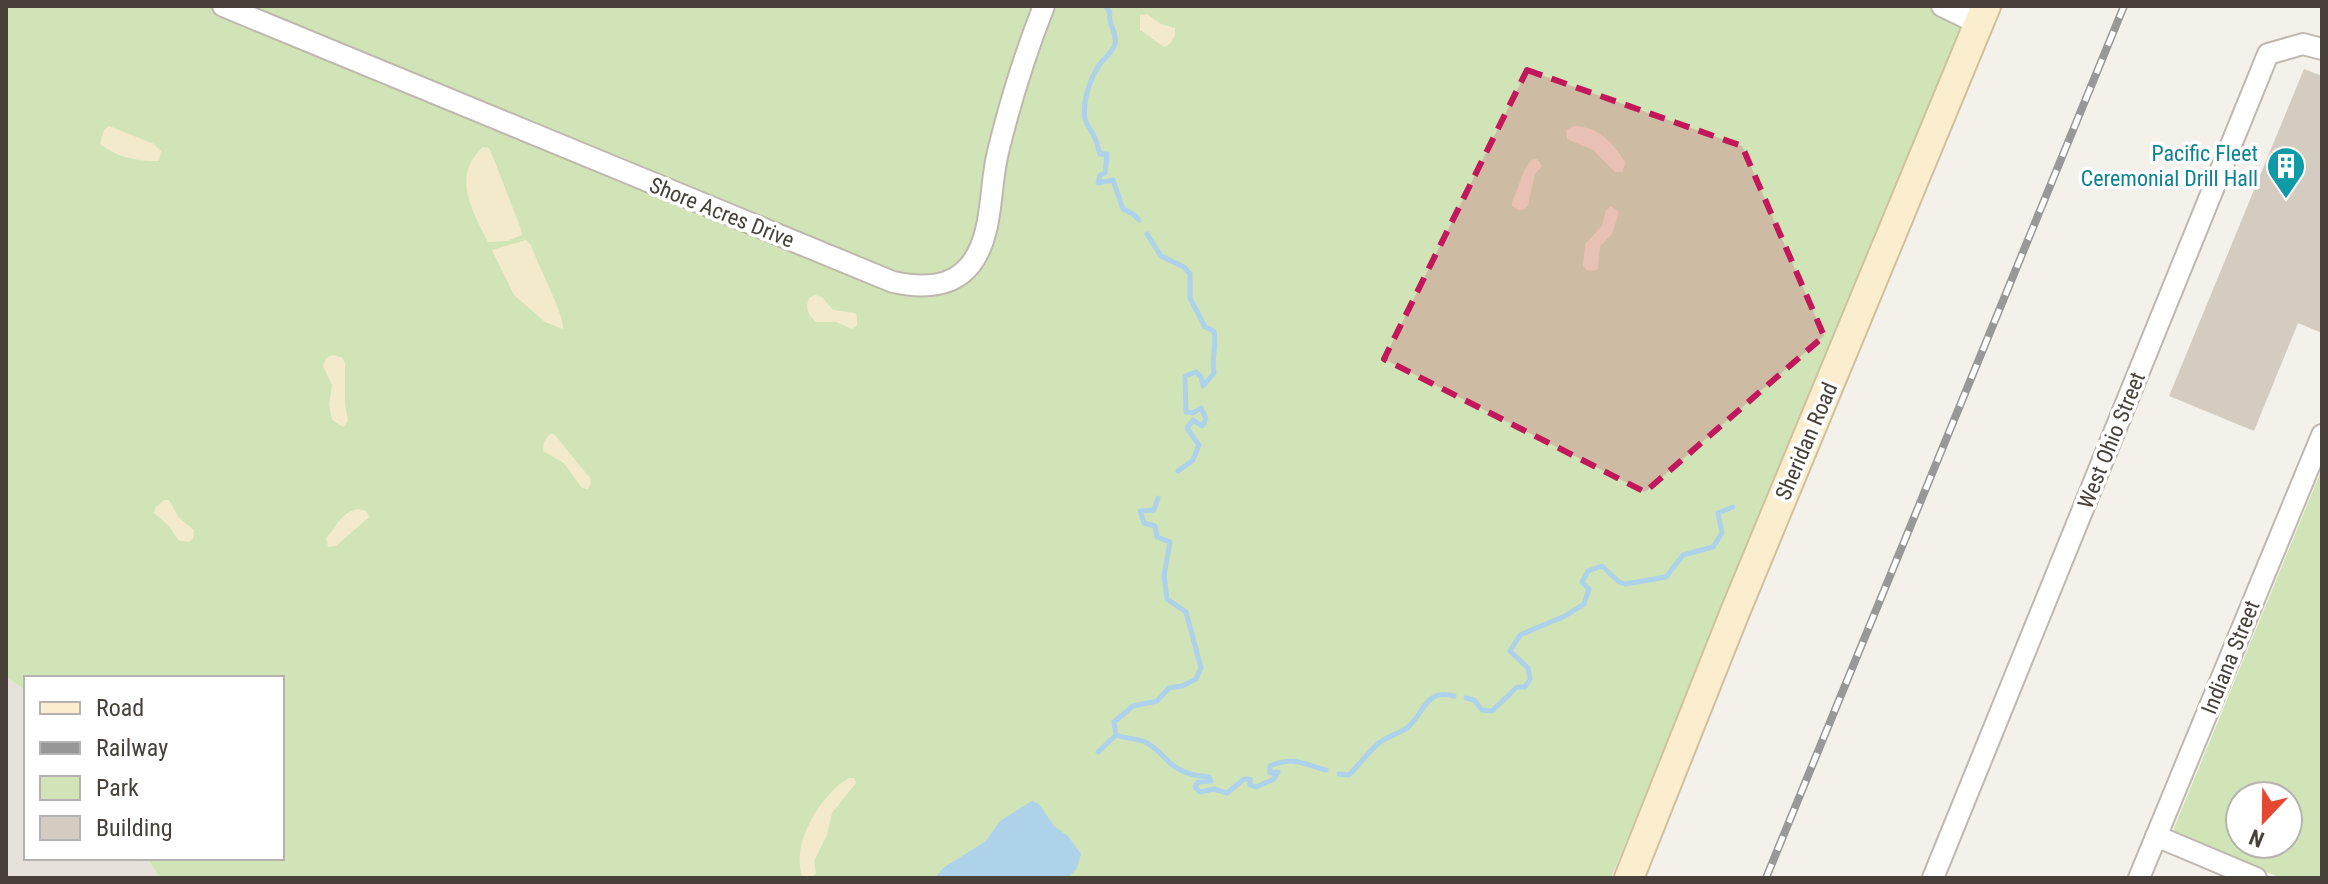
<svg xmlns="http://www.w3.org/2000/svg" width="2328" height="884" font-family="'Roboto Condensed',sans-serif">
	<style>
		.residential { fill: #e7e2d9 }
		.green { fill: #d1e4b7; fill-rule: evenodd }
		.sand { fill: #f3eacb }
		.water { fill: #add2ea }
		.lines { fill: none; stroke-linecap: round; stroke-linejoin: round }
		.stream { stroke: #add2ea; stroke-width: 5 }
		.building { fill: #d4ccc1 }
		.street-casing { stroke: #beb8ae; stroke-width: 24 }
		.secondary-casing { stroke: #cfc19e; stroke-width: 32 }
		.street { stroke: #fff; stroke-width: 20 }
		.secondary { stroke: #faeece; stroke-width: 28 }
		.rail-casing { stroke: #989898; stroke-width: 8 }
		.rail { stroke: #fff; stroke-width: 5; stroke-dasharray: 15; stroke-linecap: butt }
		.marked { fill: #c2185b; fill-opacity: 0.2; stroke: #c2185b; stroke-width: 6; stroke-dasharray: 16 10; stroke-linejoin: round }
		.labels { text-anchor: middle; stroke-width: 7; stroke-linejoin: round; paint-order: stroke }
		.culture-label { font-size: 22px; fill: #0d838f; stroke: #fff; text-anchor: end }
		.street-label { font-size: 22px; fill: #474139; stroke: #fff }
	</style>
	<rect width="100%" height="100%" fill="#f4f1ea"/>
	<!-- residential -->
	<path class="residential" d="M6,676L26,691V858H147L160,878H6Z"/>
	<!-- green -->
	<path class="green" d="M6,6H1972L1611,878H160L147,858H282V678H26V691L6,676Z
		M2322,469V878H2281L2172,833ZM2240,796H2288V844H2240Z"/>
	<!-- sand -->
	<path class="sand" d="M1147,14L1161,24L1175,28V35L1170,44L1164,47L1140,30V15Z
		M109,126L154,144L161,151L159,161C137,162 117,157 100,144L104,130Z
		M1574,126C1599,127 1612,142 1625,162L1623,172H1615L1593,150L1567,139L1566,130Z
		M483,147L489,148L491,152L521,229L522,235L507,241L488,242C472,210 451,176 483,147Z
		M1537,159L1542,166L1535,174L1528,205L1524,209L1519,210L1512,206V203L1524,171L1531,160Z
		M1611,206L1619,212L1612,234L1600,246L1598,268L1595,271L1587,270L1583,266L1585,244L1602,226L1606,210Z
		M526,240L531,245C537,264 565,316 563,329L545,322L514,295L492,250Z
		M815,295L822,297L833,310L855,313L857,316V325L852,329L836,322H816C808,315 805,308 809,298Z
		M333,355L343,358L345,363V404L348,421L343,427L332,420L329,405L332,385L323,366L326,358Z
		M550,434H554L590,478L591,483L588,489L582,488L564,463L543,451L544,442Z
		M164,500H169L179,518L194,530L193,539L189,542L178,540L169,526L154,513L155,508Z
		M358,509L366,511L369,517L336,546L328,547L326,538C337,527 341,512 358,509Z
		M849,778H854L856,783L832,813L827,835L814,861L816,874L811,878H803C789,845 821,794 849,778Z"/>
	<!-- water -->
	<path class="water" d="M1032,801L1039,804L1054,826L1068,836L1081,854L1077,868L1068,878H935L943,868L986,841L1000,821Z"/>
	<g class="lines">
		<!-- stream -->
		<path class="stream" d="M1106,6L1110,13C1107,25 1118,32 1115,44C1113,52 1105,57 1100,64C1090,78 1082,103 1085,119C1087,127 1091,129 1094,136C1097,141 1098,149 1100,154H1107L1105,173L1100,175L1098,183L1113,180L1123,209L1133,214L1139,220
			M1147,234L1161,256L1184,267L1190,274V298L1205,327L1214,331C1217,346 1211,358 1214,373L1203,386L1201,377L1196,372L1185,376L1186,412L1193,413L1201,408L1206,419L1202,426L1193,420L1187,428L1199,445L1193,460L1178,471
			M1466,698L1474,700L1482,710L1492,711L1517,687H1525L1530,679L1528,668L1510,651L1520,635L1565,616L1584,604L1589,589L1582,582L1588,571L1602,566L1619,582L1625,584L1666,577L1683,555L1713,547L1722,533L1718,513L1733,507
			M1116,735L1114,722L1133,706L1157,701L1169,688L1182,686L1196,679L1201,668L1186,612L1167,599L1164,576L1170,542L1157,537L1155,526L1144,523L1140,511L1154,510L1158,498
			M1116,735C1126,739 1138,738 1147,743C1156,748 1160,753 1167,760C1178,772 1194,776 1209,777L1211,781L1198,782L1195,787L1200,792L1214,789L1227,793L1244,779H1250V785L1256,787L1274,779L1278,772L1270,773V766C1293,756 1303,764 1326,770
			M1098,752L1116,735
			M1339,774L1349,775C1359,765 1368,752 1379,743C1388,736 1398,734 1407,728C1424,715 1424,688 1454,696"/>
	</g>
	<!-- building -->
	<path class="building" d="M2304,69L2322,76V333L2298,323L2254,431L2169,396Z"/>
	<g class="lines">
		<!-- street casing -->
		<g class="street-casing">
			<path id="street" d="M223,6L893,282C921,288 952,289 971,264C994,234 989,187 998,152C1010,102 1025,54 1044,6
				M1942,6L1979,24
				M2156,836L2256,878
				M1933,878L2268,54L2303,44L2322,49
				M2139,878L2322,435"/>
		</g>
		<!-- secondary casing -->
		<g class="secondary-casing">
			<path id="secondary" d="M1629,878L1735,612L1986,6"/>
		</g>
		<!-- street -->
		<use href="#street" class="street"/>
		<!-- secondary -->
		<use href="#secondary" class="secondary"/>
		<!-- rail casing -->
		<g class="rail-casing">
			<path id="rail" d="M1766,878L2124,6"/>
		</g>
		<!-- rail -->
		<use href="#rail" class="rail"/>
	</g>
	<!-- marked area -->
	<path class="marked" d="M1527,70L1742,146L1824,336L1645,492L1384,359Z"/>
	<!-- icons -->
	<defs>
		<g id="building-pin" transform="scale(2)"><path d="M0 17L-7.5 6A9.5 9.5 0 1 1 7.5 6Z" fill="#0f9aa8" stroke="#fff"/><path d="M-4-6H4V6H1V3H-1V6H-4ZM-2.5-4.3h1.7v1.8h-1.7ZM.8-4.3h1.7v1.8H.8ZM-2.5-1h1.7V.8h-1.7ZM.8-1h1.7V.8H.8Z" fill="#fff"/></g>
	</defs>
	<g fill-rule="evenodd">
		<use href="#building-pin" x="2286" y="166"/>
	</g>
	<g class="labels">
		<!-- culture labels -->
		<g class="culture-label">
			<text x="2258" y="161">Pacific Fleet<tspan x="2258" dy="25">Ceremonial Drill Hall</tspan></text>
		</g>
		<!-- street labels -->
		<g class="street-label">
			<text transform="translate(722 212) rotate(22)" y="8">Shore Acres Drive</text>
			<text transform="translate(2111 440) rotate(-68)" y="8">West Ohio Street</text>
			<text transform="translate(1806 441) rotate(-67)" y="8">Sheridan Road</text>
			<text transform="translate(2230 657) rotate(-68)" y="8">Indiana Street</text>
		</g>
	</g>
	<!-- border -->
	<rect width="2328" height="884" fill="none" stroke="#474139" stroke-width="16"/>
	<!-- legend -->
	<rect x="24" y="676" width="260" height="184" fill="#ffffff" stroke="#b5b3b0" stroke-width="2"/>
	<rect x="40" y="702" width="40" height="12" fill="#faeece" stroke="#b5b3b0" stroke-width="2"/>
	<text x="96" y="716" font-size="24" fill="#474139">Road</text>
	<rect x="40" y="742" width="40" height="12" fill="#989898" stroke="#b5b3b0" stroke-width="2"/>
	<text x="96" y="756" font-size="24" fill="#474139">Railway</text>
	<rect x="40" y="776" width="40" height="24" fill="#d1e4b7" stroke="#b5b3b0" stroke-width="2"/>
	<text x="96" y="796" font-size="24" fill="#474139">Park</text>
	<rect x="40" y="816" width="40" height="24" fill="#d4ccc1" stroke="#b5b3b0" stroke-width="2"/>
	<text x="96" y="836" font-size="24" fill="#474139">Building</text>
	<!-- north arrow -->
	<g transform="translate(2264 820) rotate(202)"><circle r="38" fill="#ffffff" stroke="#b5b3b0" stroke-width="2"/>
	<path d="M0-6L14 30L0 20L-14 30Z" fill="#e54730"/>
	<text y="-12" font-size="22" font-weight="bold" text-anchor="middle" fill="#474139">N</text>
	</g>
</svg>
